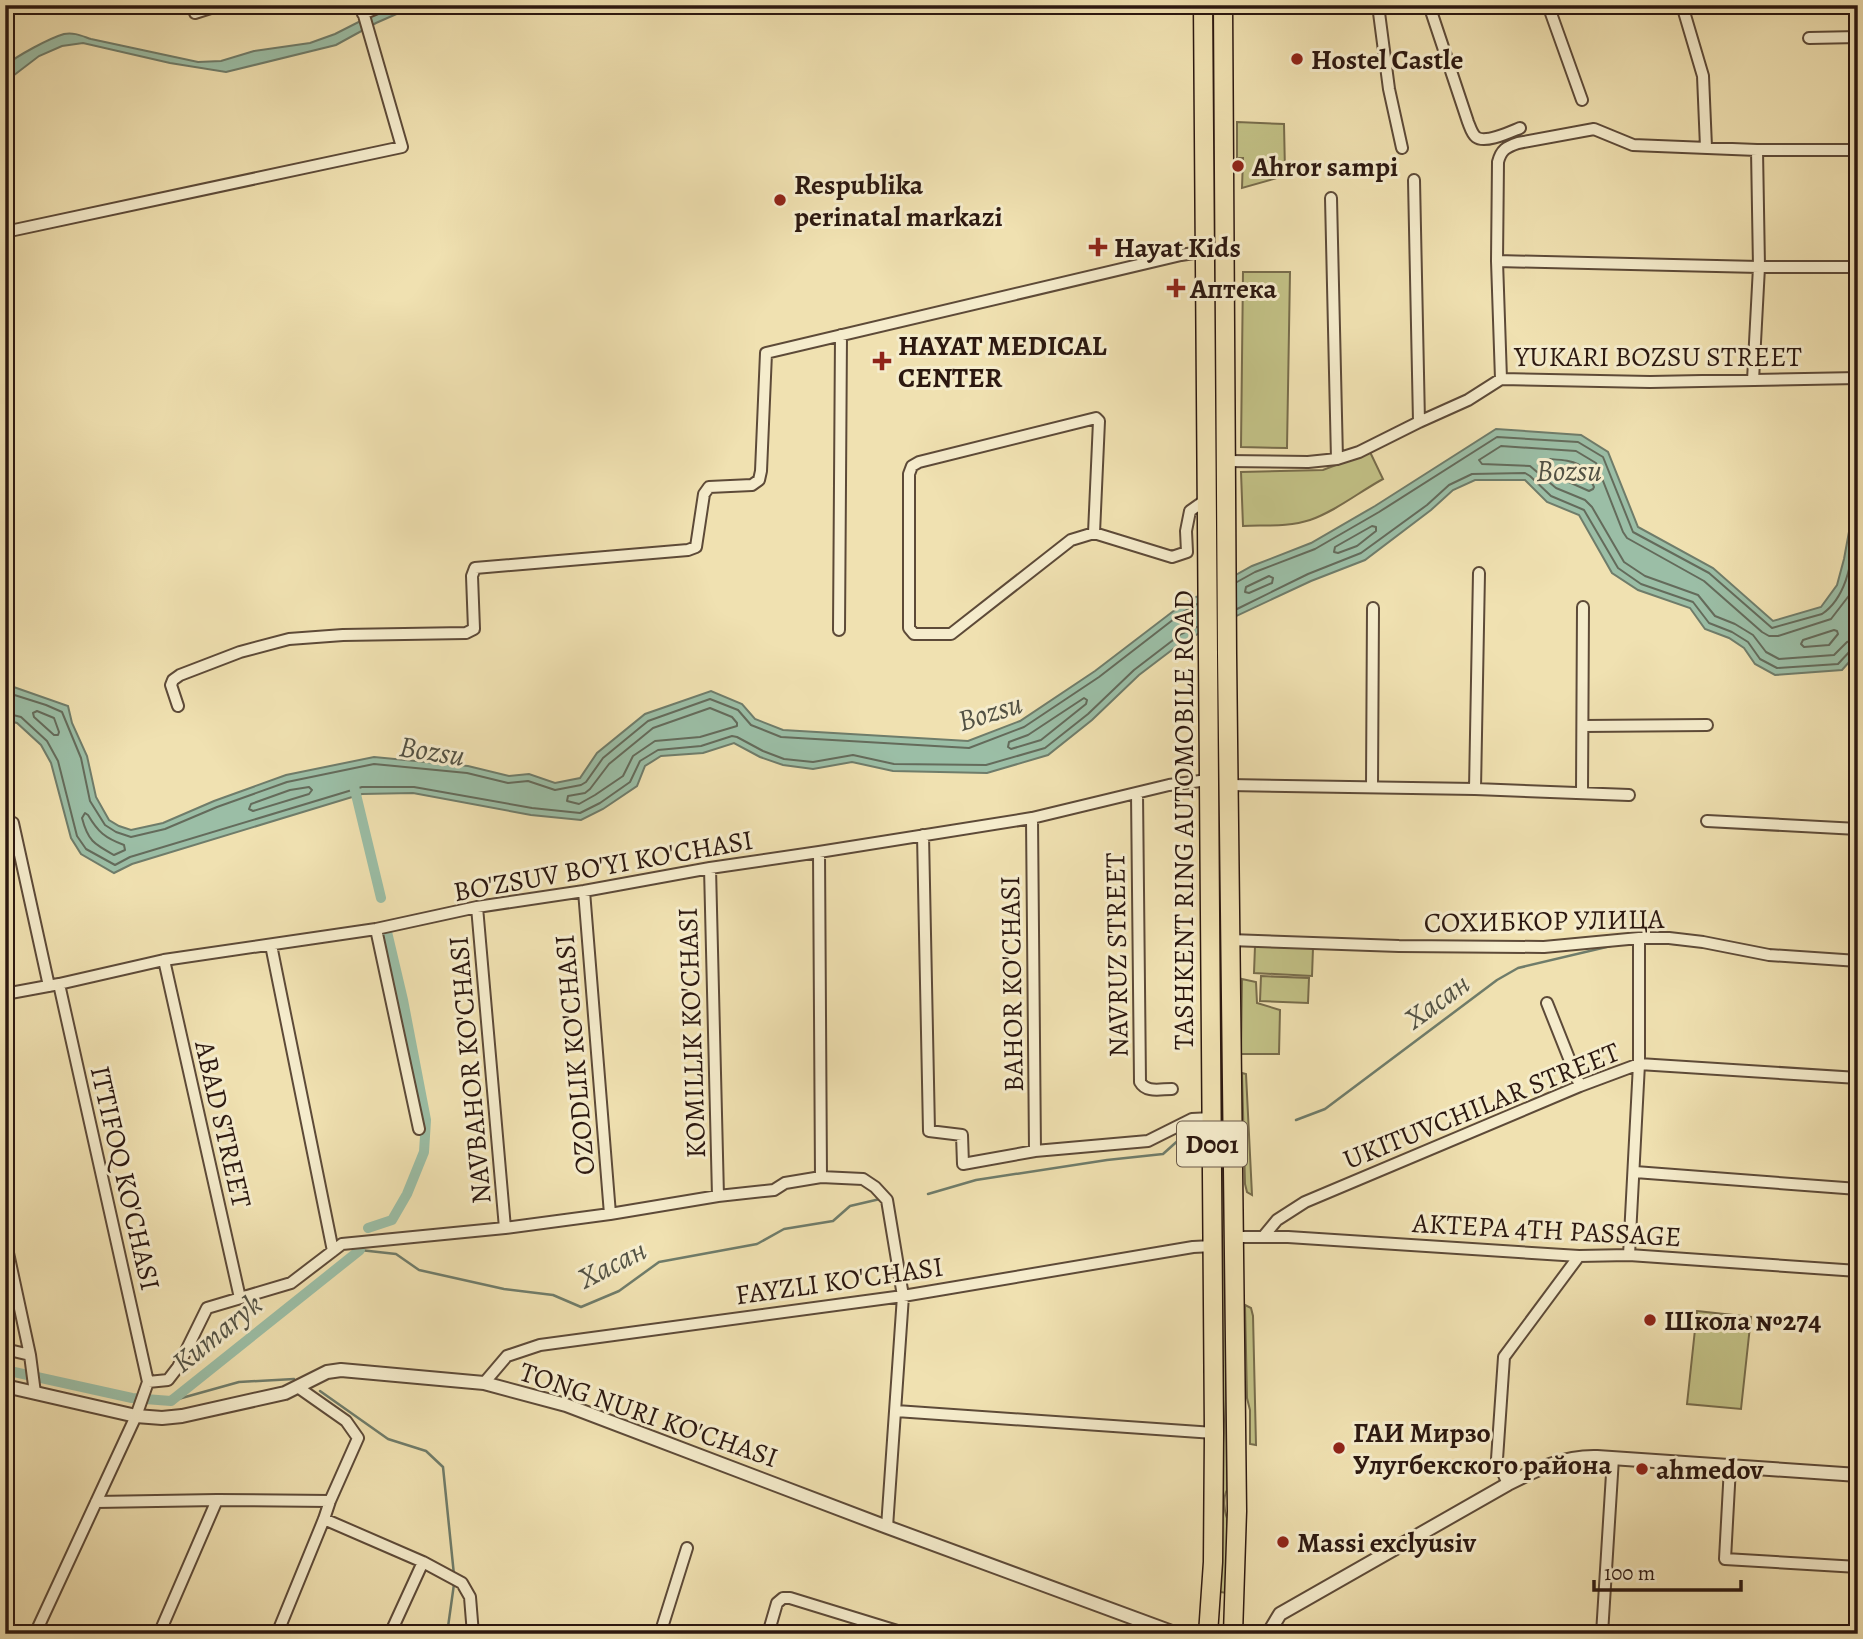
<svg xmlns="http://www.w3.org/2000/svg" width="1863" height="1639" font-family="Alegreya,serif">
	<style>
		.green { fill: #c2c186; stroke: #776c4b; stroke-width: 2 }
		.water { fill: #9bbea6; stroke: #6f7c6a; stroke-width: 2 }
		.lines { fill: none; stroke-linecap: round; stroke-linejoin: round }
		.shore { stroke: #646b5b; stroke-width: 2 }
		.stream { stroke: #6f7c6a; stroke-width: 2.5 }
		.canal { stroke: #9bbea6; stroke-width: 10 }
		.minor-casing { stroke: #5d4a38; stroke-width: 14 }
		.tertiary-casing { stroke: #5d4a38; stroke-width: 16 }
		.trunk-casing { stroke: #2c1810; stroke-width: 21 }
		.minor { stroke: #f5eccc; stroke-width: 10 }
		.tertiary { stroke: #f5eccc; stroke-width: 12 }
		.trunk { stroke: #f0e1b1; stroke-width: 18 }
		.poi-dot { fill: #8f2418; stroke: #f5eccc; stroke-width: 2.5 }
		.labels { text-anchor: middle; stroke-width: 6; stroke-linejoin: round; paint-order: stroke }
		.shield { fill: #f5eccc; stroke: #685848; stroke-width: 2 }
		.shield-label { font-size: 26px; font-weight: bold; fill: #2c1810 }
		.poi-label { font-size: 28px; font-weight: bold; fill: #2c1810; stroke: #f5eccc; text-anchor: start }
		.street-label { font-size: 28px; fill: #2c1810; stroke: #f5eccc }
		.water-label { font-size: 30px; font-style: italic; fill: #535244; stroke: #f5eccc }
	</style>
	<rect width="100%" height="100%" fill="#f0e1b1"/>
	<filter id="stains"><feTurbulence type="fractalNoise" baseFrequency=".00286" numOctaves="4"/><feColorMatrix values="0 0 0 0 .2 0 0 0 0 .09 0 0 0 0 .02 0 0 0 .5 -.17"/></filter>
	<radialGradient id="worn" r=".72"><stop offset=".6" stop-color="#630" stop-opacity="0"/><stop offset="1" stop-color="#630" stop-opacity=".3"/></radialGradient>
	<!-- green -->
	<path class="green" d="M1208,5H1215L1217,224H1210Z
		M1237,122L1284,124L1285,172L1284,176L1242,188L1243,158H1237Z
		M1211,272H1218L1223,774H1216Z
		M1243,272H1290L1287,448L1241,447Z
		M1370,452L1383,479C1359,492 1336,511 1310,520C1289,527 1265,525 1243,526L1241,472L1323,470Z
		M1255,946L1313,948L1312,976L1254,973Z
		M1261,976L1309,978L1308,1003L1260,1001Z
		M1242,979L1256,982L1257,1003L1280,1010L1279,1054H1241Z
		M1218,1000H1224L1227,1490C1223,1497 1224,1511 1227,1518V1593L1220,1592L1221,1493L1224,1419L1220,1342Z
		M1242,1073L1246,1074L1252,1195L1247,1192L1245,1184Z
		M1245,1305L1251,1308L1253,1316L1256,1445L1250,1444V1410L1247,1398Z
		M1697,1311L1751,1317L1741,1409L1687,1404Z"/>
	<!-- water -->
	<path class="water" d="M392,5H417L376,23L336,45L226,72L170,63L83,43L62,46L39,56L5,82V66C16,56 50,38 64,34C74,32 82,36 91,39L198,62L221,61L254,51L310,43L335,34Z
		M1496,429L1581,435L1608,452L1638,527L1713,568L1773,621L1821,607L1837,585L1844,559L1855,499L1858,496V652L1842,670L1775,675L1755,664L1744,648L1729,638L1705,629L1690,608L1638,590L1612,573L1579,515L1547,502L1525,480H1475L1453,490L1431,510L1365,560L1311,581L1185,640L1139,675L1092,720L1048,755L987,773L893,771L852,762L813,769L783,765L760,757L734,743L703,753L661,756L645,766L637,786L603,809L581,820L531,815L413,793L362,794L132,864L114,873L81,854L71,838L51,763L41,745L17,723L5,720V684L68,706L72,723L87,756L96,797L109,820L119,826L131,830L163,823L214,801L286,775L374,757L468,766L509,776L529,774L555,783L580,778L597,753L645,714L711,691L742,704L755,719L783,730L968,741L1020,721L1095,671L1180,606L1252,566L1311,543L1375,506Z"/>
	<g class="lines">
		<!-- shore -->
		<path class="shore" d="M1550,459C1576,461 1583,461 1594,487L1593,489L1589,491L1562,479L1547,465V461Z
			M1372,526L1376,527V531L1357,546L1338,553L1334,552L1335,547Z
			M1858,569L1851,593L1831,619L1778,636H1769L1762,632L1704,581L1627,538L1623,532L1596,463L1576,451L1501,446L1479,460L1482,464L1530,466L1556,488L1585,500L1592,507L1624,562L1645,576L1698,595L1715,616L1735,624L1753,635L1766,652L1779,659L1834,655L1847,642L1858,639
			M1269,576L1273,578L1272,583L1249,593L1245,592L1246,587Z
			M1237,582L1255,572L1315,549L1379,512L1497,437L1578,442L1603,457L1633,532L1709,573L1772,628L1822,614C1850,595 1852,553 1858,522
			M1237,609L1308,574L1361,553L1427,505L1449,485L1472,474L1525,473L1530,476L1551,496L1584,510L1618,568L1641,584L1693,602L1709,623L1732,632L1748,642L1760,659L1777,668L1838,664L1851,650L1858,648
			M1834,630L1837,631L1838,634L1829,645L1804,647L1801,644L1803,640Z
			M5,692L46,705L62,712L81,758L90,801L105,825L116,832L131,837L165,829L217,807L287,782L374,764L467,773L508,783L528,781L555,790L581,785L586,782L603,758L648,721L710,699L738,710L751,725L781,737L969,748L1024,727L1099,677L1183,612L1197,604
			M1084,698L1087,700L1086,704L1041,740L1011,749L1008,747L1009,742L1028,735Z
			M710,708L732,717L737,723V726L700,737L655,741L633,756L623,776L595,795L579,804L567,801L568,796L585,793L590,789L609,764L653,728Z
			M37,711L54,718L59,732L58,735H54L34,717L33,713Z
			M5,713L21,717L47,741L58,761L77,836L86,849L115,865L130,857L362,787H414L532,808L580,813L600,803L630,782L640,761L658,750L701,746L732,736L737,737L763,751L784,759L813,762L853,755L894,764L986,765L1045,748L1088,714L1134,670L1181,634L1197,627
			M309,787L312,790L309,794L253,811L249,809L251,804L290,790Z
			M85,813L88,815C98,832 105,838 124,845L125,850L114,855C94,844 88,841 82,818Z"/>
		<!-- stream -->
		<path class="stream" d="M1650,943L1678,944
			M1296,1120L1325,1109L1497,980L1518,968L1615,945
			M928,1194L976,1180L1107,1160L1163,1154L1192,1128
			M360,1250L396,1254L419,1270L504,1289L553,1295L581,1307L619,1291L659,1262L757,1244L784,1229L833,1221L850,1206L880,1199
			M320,1391L388,1439L426,1451L443,1467L454,1575
			M171,1401L239,1382L294,1379
			M447,1634L454,1584"/>
		<!-- canal -->
		<path class="canal" d="M353,782L381,898
			M368,1228L392,1220L407,1194L424,1152L426,1120L403,1000L387,932
			M5,1370L132,1398L171,1401L360,1250"/>
		<!-- minor casing -->
		<g class="minor-casing">
			<path id="minor" d="M1378,5L1389,89L1402,148
				M1429,5L1468,122C1470,127 1472,134 1476,137C1485,144 1510,132 1520,128
				M1548,5L1582,100
				M1682,5L1703,76L1706,147
				M195,13L220,5
				M363,14L384,5
				M1809,38L1858,37
				M1414,180L1419,422
				M1331,198L1337,459
				M5,232L402,147L361,5
				M1497,261L1759,267H1858
				M1501,379L1497,261L1498,162C1501,150 1506,147 1518,143L1594,129L1633,145L1757,150H1858
				M1753,380L1759,267L1757,150
				M1227,461L1308,462L1337,459L1359,452L1419,422L1468,400L1501,379L1650,382L1858,378
				M1094,533L1099,421L1096,418L919,462L912,466L909,474V628L914,634H951L1071,540L1094,533L1172,557L1187,552L1186,531L1190,511L1207,499
				M839,630L841,335
				M178,706L171,685L173,680L180,675L240,652L289,639L343,635L466,633L474,629L472,576L475,568L688,550L696,547L704,494L709,487L752,485L759,480L761,471L766,353L1181,255L1225,248
				M1583,726L1707,725
				M1229,785L1475,789L1629,795
				M1372,787L1373,608
				M1475,789L1479,573
				M1137,793L1140,1082C1146,1093 1160,1089 1172,1089
				M1582,793L1583,607
				M1032,818L1035,1151
				M1707,821L1858,829
				M5,824L13,823L49,986
				M923,835L929,1131L962,1135L963,1164L1035,1151L1148,1141L1192,1119L1212,1118
				M819,852L821,1177
				M710,868L718,1196
				M584,891L610,1214
				M477,907L505,1228
				M376,929L419,1129
				M1230,940L1399,946L1544,947L1639,938H1669L1703,942L1769,955L1858,961
				M271,945L333,1251
				M164,960L240,1298
				M5,994L59,984L164,960L376,929L477,907L584,891L710,868L819,852L1032,818L1169,785L1208,780
				M1547,1003L1580,1086
				M1635,1172L1858,1189
				M1233,1237H1288L1579,1256L1629,1255L1858,1271
				M1263,1237L1277,1220L1305,1202L1580,1086L1639,1064L1858,1078
				M5,1239L30,1355L35,1393
				M1629,1255L1639,1064V938
				M5,1349L30,1355
				M148,1382L168,1380L178,1367L207,1308L291,1283L342,1244L505,1228L610,1214L718,1196L774,1190L785,1183L821,1177L863,1179L875,1187L887,1200L903,1296L887,1527
				M484,1383L507,1356L540,1345L903,1296L1193,1247L1213,1246
				M896,1411L1214,1433
				M1730,1467L1725,1559L1858,1567
				M1508,1484L1497,1459L1504,1357L1579,1256
				M96,1502L217,1500L330,1501
				M324,1519L423,1562L462,1583L470,1597L473,1634
				M35,1634L136,1416L148,1382L59,984
				M159,1634L217,1500
				M277,1634L324,1519L330,1501L358,1438L346,1421L299,1388
				M390,1634L423,1562
				M660,1634L687,1548
				M768,1634L777,1603L783,1598H790L907,1634
				M1602,1634L1613,1458"/>
		</g>
		<!-- tertiary casing -->
		<g class="tertiary-casing">
			<path id="tertiary" d="M5,1386L136,1416L162,1418L182,1416L285,1393L327,1372L341,1370L484,1383L566,1405L887,1527L1177,1634
				M1268,1634L1280,1614L1508,1484C1537,1469 1564,1456 1597,1457L1858,1475"/>
		</g>
		<!-- trunk casing -->
		<g class="trunk-casing">
			<path id="trunk" d="M1203,5L1214,1433L1213,1562L1208,1634
				M1223,5L1227,654L1237,1511L1233,1634"/>
		</g>
		<!-- minor -->
		<use href="#minor" class="minor"/>
		<!-- tertiary -->
		<use href="#tertiary" class="tertiary"/>
		<!-- trunk -->
		<use href="#trunk" class="trunk"/>
	</g>
	<!-- markers -->
	<g class="poi-dot">
		<circle cx="1297" cy="59" r="7"/>
		<circle cx="1238" cy="166" r="7"/>
		<circle cx="780" cy="200" r="7"/>
		<path d="M1094.5 236.5h7v7h7v7h-7v7h-7v-7h-7v-7h7z"/>
		<path d="M1172.5 277.5h7v7h7v7h-7v7h-7v-7h-7v-7h7z"/>
		<path d="M878.5 350.5h7v7h7v7h-7v7h-7v-7h-7v-7h7z"/>
		<circle cx="1650" cy="1320" r="7"/>
		<circle cx="1339" cy="1448" r="7"/>
		<circle cx="1642" cy="1469" r="7"/>
		<circle cx="1283" cy="1542" r="7"/>
	</g>
	<g class="labels">
		<!-- shield labels -->
		<rect class="shield" x="1177" y="1121.5" width="70" height="45" rx="5"/>
		<g class="shield-label">
			<text x="1212" y="1153">D001</text>
		</g>
		<!-- poi labels -->
		<g class="poi-label">
			<text x="1311" y="69">Hostel Castle</text>
			<text x="1252" y="176">Ahror sampi</text>
			<text x="794" y="194">Respublika<tspan x="794" dy="32">perinatal markazi</tspan></text>
			<text x="1114" y="257">Hayat Kids</text>
			<text x="1190" y="298">Аптека</text>
			<text x="898" y="355">HAYAT MEDICAL<tspan x="898" dy="32">CENTER</tspan></text>
			<text x="1664" y="1330">Школа №274</text>
			<text x="1353" y="1442">ГАИ Мирзо<tspan x="1353" dy="32">Улугбекского района</tspan></text>
			<text x="1656" y="1479">ahmedov</text>
			<text x="1297" y="1552">Massi exclyusiv</text>
		</g>
		<!-- street labels -->
		<g class="street-label">
			<text x="1658" y="366">YUKARI BOZSU STREET</text>
			<text transform="translate(1183 820) rotate(-90)" y="10">TASHKENT RING AUTOMOBILE ROAD</text>
			<text transform="translate(603 865) rotate(-10)" y="10">BO'ZSUV BO'YI KO'CHASI</text>
			<text transform="translate(1544 920) rotate(-1)" y="10">СОХИБКОР УЛИЦА</text>
			<text transform="translate(1116 955) rotate(-91)" y="10">NAVRUZ STREET</text>
			<text transform="translate(1011 984) rotate(-91)" y="10">BAHOR KO'CHASI</text>
			<text transform="translate(691 1033) rotate(-92)" y="10">KOMILLIK KO'CHASI</text>
			<text transform="translate(574 1055) rotate(-95)" y="10">OZODLIK KO'CHASI</text>
			<text transform="translate(469 1070) rotate(-95)" y="10">NAVBAHOR KO'CHASI</text>
			<text transform="translate(1481 1105) rotate(-22)" y="10">UKITUVCHILAR STREET</text>
			<text transform="translate(224 1124) rotate(77)" y="10">ABAD STREET</text>
			<text transform="translate(126 1178) rotate(77)" y="10">ITTIFOQ KO'CHASI</text>
			<text transform="translate(1547 1229) rotate(3)" y="10">AKTEPA 4TH PASSAGE</text>
			<text transform="translate(839 1280) rotate(-8)" y="10">FAYZLI KO'CHASI</text>
			<text transform="translate(649 1414) rotate(19)" y="10">TONG NURI KO'CHASI</text>
		</g>
		<!-- water labels -->
		<g class="water-label">
			<text x="1569" y="481">Bozsu</text>
			<text transform="translate(990 712) rotate(-17)" y="10">Bozsu</text>
			<text transform="translate(432 751) rotate(9)" y="10">Bozsu</text>
			<text transform="translate(1437 1001) rotate(-36)" y="10">Хасан</text>
			<text transform="translate(612 1264) rotate(-27)" y="10">Хасан</text>
			<text transform="translate(217 1333) rotate(-39)" y="10">Kumaryk</text>
		</g>
	</g>
	<!-- margin -->
	<rect width="1863" height="1639" fill="none" stroke="#f0e1b1" stroke-width="28"/>
	<rect x="7" y="7" width="1849" height="1625" fill="none" stroke="#2c1810" stroke-width="3.5"/>
	<rect x="14" y="14" width="1835" height="1611" fill="none" stroke="#2c1810" stroke-width="2"/>
	<!-- scale -->
	<path d="M1594 1580v10h147v-10" fill="none" stroke="#2c1810" stroke-width="3.5"/>
	<text x="1604" y="1580" font-size="21" fill="#2c1810" stroke="#f5eccc" stroke-width="5" paint-order="stroke">100 m</text>
	<rect width="100%" height="100%" filter="url(#stains)"/>
	<rect width="100%" height="100%" fill="url(#worn)"/>
</svg>
